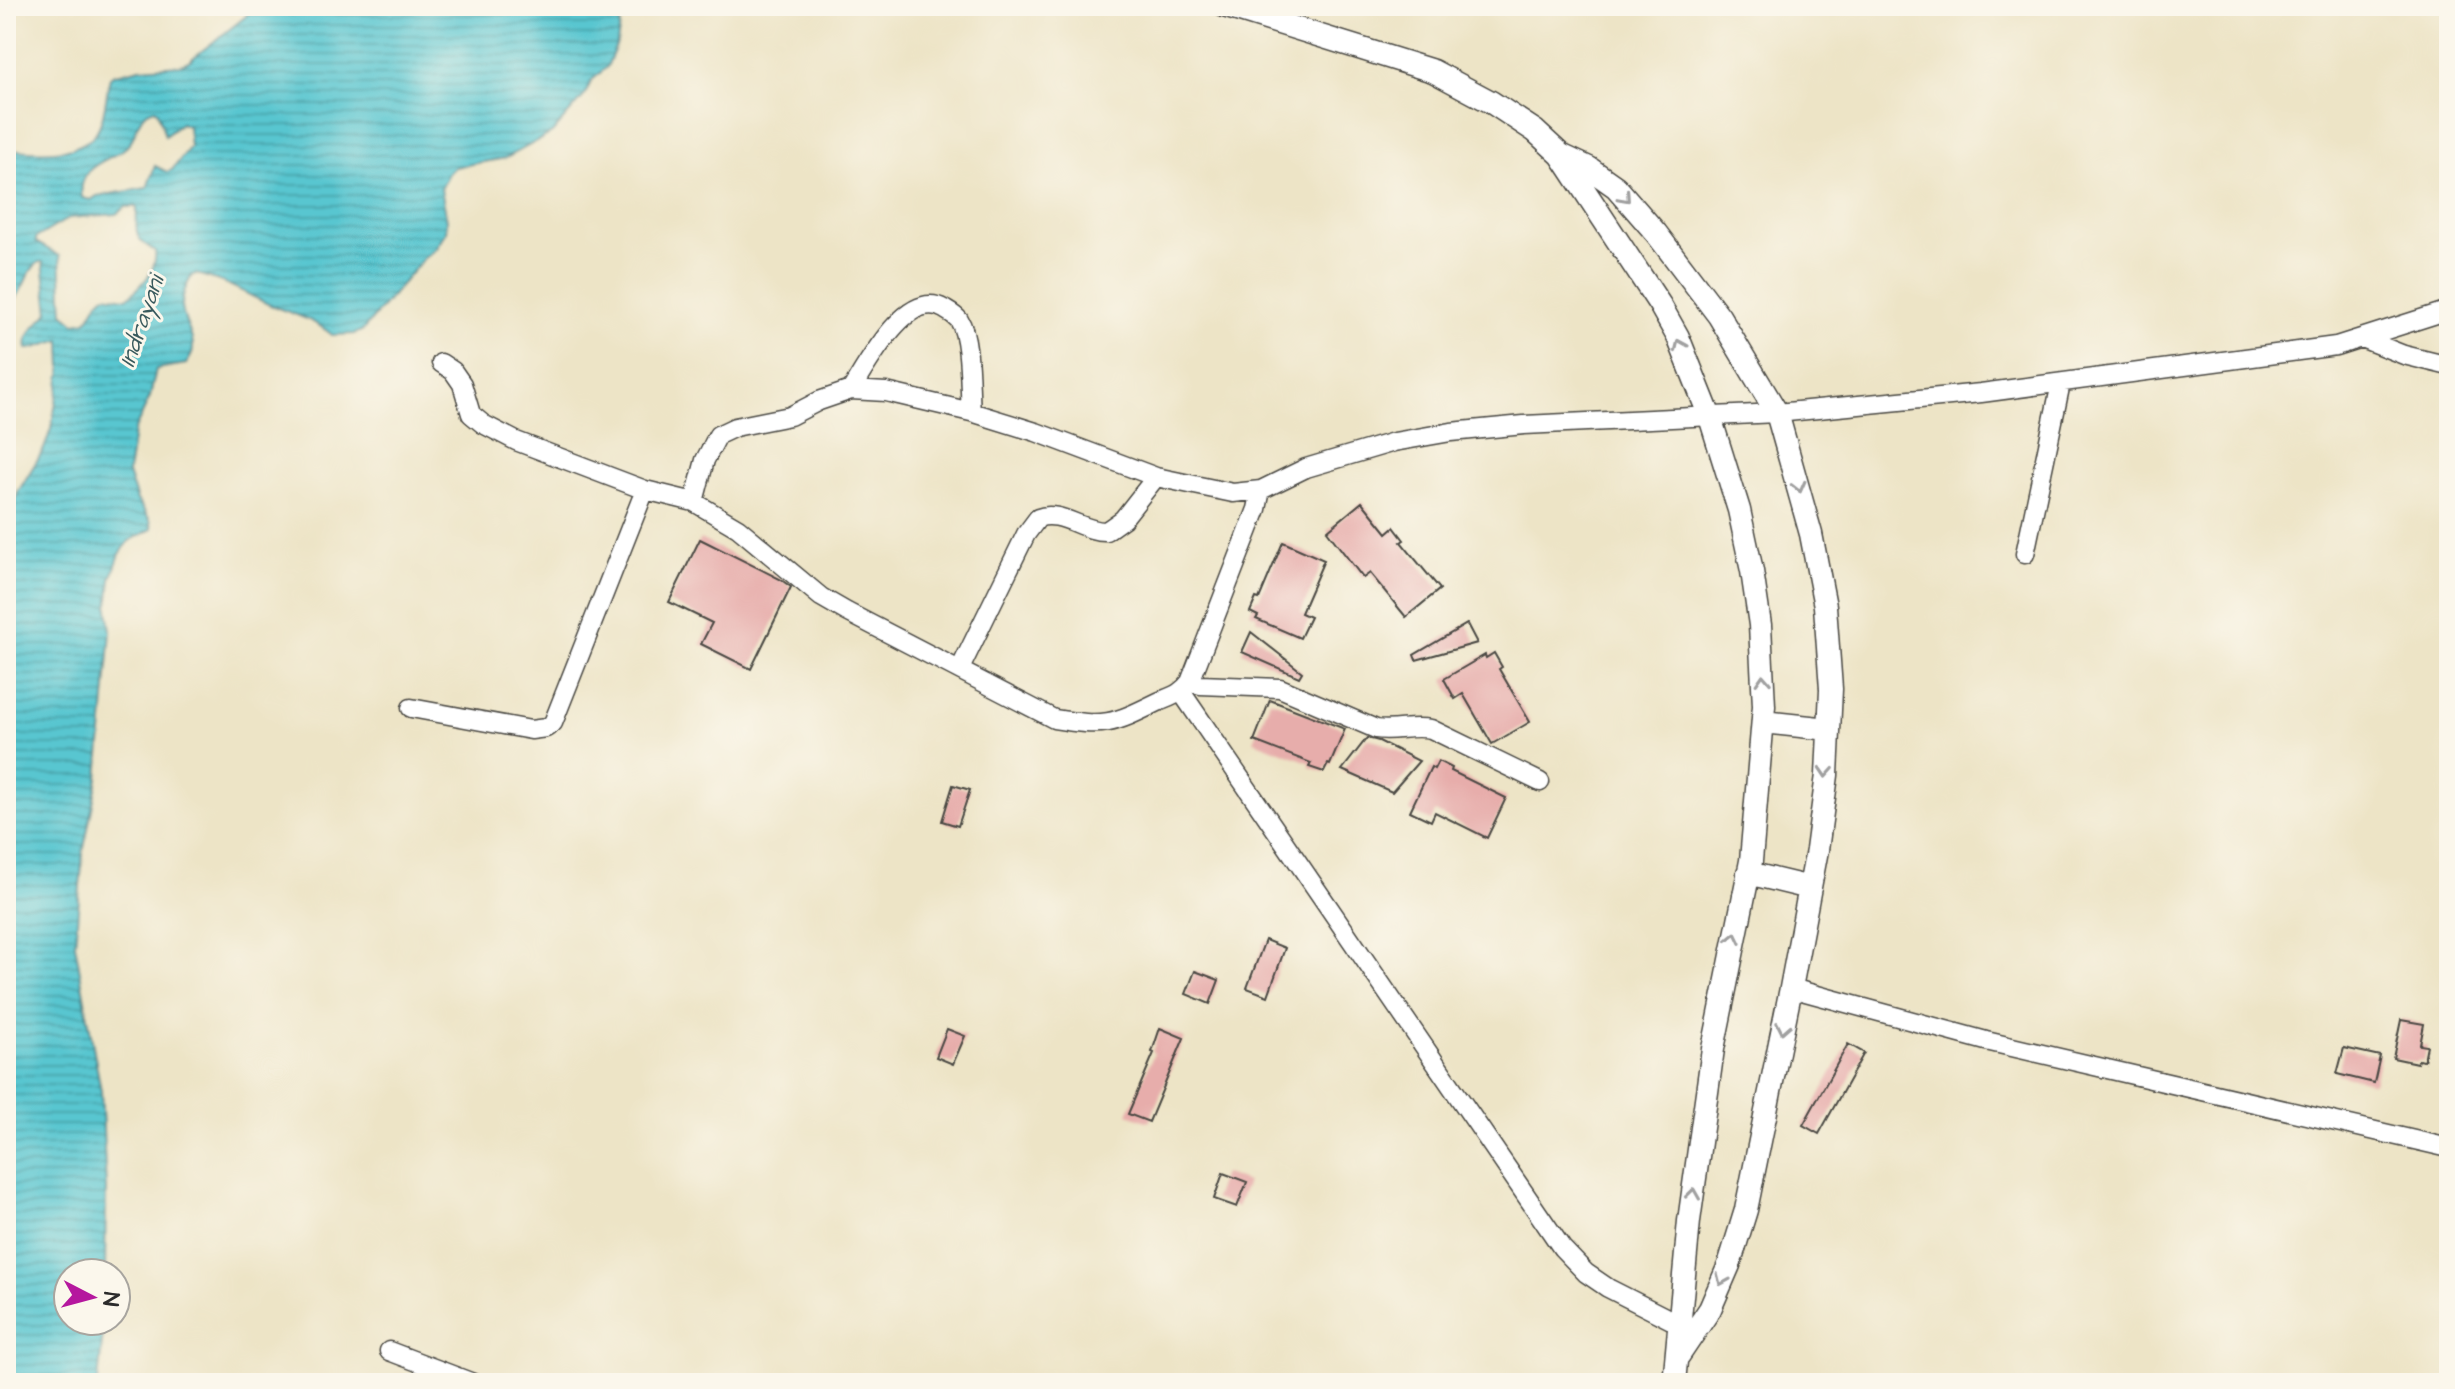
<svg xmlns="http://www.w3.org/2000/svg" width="2455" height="1389" font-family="'Architects Daughter',sans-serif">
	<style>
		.water { fill: url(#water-rules); stroke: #42787e; stroke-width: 2; fill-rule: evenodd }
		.building { fill: #e7adab }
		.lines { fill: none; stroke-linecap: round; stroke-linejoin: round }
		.minor-casing { stroke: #484742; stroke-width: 21 }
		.tertiary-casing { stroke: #484742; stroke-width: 25 }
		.minor { stroke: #fff; stroke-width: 18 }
		.tertiary { stroke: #fff; stroke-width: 22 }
		.oneway { stroke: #a0a0a0 }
		.labels { text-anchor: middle; stroke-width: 6; stroke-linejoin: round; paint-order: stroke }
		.water-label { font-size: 24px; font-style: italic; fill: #395a5d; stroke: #fbf7ec }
	</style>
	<defs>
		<pattern id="water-rules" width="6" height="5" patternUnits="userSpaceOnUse" patternTransform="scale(2)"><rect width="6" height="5" fill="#59c6d0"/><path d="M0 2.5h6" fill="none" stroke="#4aa1a9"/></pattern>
	</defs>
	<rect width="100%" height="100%" fill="#fbf7ec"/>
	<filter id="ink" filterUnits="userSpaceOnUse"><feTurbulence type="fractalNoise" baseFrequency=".0125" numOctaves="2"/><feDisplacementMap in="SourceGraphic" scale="16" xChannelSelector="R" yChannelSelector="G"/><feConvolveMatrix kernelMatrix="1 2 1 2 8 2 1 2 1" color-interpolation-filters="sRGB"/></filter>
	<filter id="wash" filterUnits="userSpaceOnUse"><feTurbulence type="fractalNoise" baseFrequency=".006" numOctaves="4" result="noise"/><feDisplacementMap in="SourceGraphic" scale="32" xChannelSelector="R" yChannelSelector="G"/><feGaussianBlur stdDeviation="1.8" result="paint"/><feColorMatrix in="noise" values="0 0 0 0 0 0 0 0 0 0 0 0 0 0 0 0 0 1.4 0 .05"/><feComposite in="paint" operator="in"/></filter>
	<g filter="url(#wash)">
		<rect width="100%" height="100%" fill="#ede4c6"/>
		<!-- water -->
		<path class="water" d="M253,6H627L622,12L617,43L607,67L591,81L585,95L552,133L506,158L455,167L449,173L441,189L447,220L446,232L436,248L423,259L363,330L355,334L332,335C313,318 291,314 268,304C242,292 226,281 196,274L192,275C187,285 182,293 182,305C182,327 204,343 186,364L156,369L150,397L134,431L128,473L137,500L150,520L152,529L129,541L120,554L111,579L108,609L111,631L101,745L98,778L83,853L75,944L101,1091L106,1187L105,1273H68V1321H104L98,1382L6,1383V537L18,492L44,449L51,429L62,369L61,340L31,349H27C23,335 40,322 49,312L43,262H39C23,274 25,296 6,306V149C32,152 86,158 99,127C106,112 106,94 110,77L113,75L140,68L180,65L189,61L245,17ZM155,109L158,112L165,136L181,123L188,126L190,147L172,170L167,172L155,166L147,188L97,196L91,200L82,198C76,160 117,161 129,144C139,130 136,114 155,109ZM126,207H137C137,231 131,237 155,251C158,270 141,287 127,298L105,295L97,303L87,321L75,323L63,313L60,256L36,242V238L69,218L116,214Z"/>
		<g id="blocks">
			<!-- building -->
			<path class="building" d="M1362,502L1387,533L1394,527L1404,540L1401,542L1440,589L1406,617L1370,573L1363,578L1327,531Z
				M700,539L780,579L791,587L751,669L701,644L712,623L669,602Z
				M1283,542L1324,560L1301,613L1310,617L1300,638L1256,619L1258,616L1250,612L1256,598L1259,599Z
				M1467,624L1477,643L1416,660L1414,655Z
				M1251,632L1302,672L1299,677L1242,652Z
				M1494,653L1502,667L1499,669L1530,722L1492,744L1463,694L1455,699L1444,679L1485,655L1486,658Z
				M1270,700L1345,729L1330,765L1328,764L1324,772L1309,767L1311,763L1254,741Z
				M1367,738L1379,741L1419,761L1392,792L1342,770Z
				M1438,761L1452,768L1451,771L1506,798L1487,838L1435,812L1431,821L1410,811L1431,767L1434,769Z
				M953,785L970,790L958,826L942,821Z
				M1265,940L1285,948L1268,996L1247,988Z
				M1195,971L1219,980L1210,1004L1186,994Z
				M2401,1020L2424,1024L2420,1045L2427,1046L2424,1061L2418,1060L2417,1063L2393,1058Z
				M1160,1028L1184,1038L1149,1122L1128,1114L1154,1053L1152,1052Z
				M947,1029L965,1036L953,1064L936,1057Z
				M1848,1044L1864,1053L1819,1134L1803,1125Z
				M2344,1048L2380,1056L2374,1083L2337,1074Z
				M1223,1173L1247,1182L1237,1207L1214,1199Z"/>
		</g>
	</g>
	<g filter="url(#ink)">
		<use href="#blocks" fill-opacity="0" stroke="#484742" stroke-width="2"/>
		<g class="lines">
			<!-- minor casing -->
			<g class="minor-casing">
				<path id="minor" d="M2361,338L2404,355L2449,366
					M441,363L453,371L462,384L471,414L483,424L516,441L645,490L694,502L738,528L821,597L847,612L1054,719C1106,727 1111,725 1158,702C1172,696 1181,694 1190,682L1257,509L1261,490
					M851,390C867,365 907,287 944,309C949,312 955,315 959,320C971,339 969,389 971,412
					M694,502L705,460L718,435L735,427L790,416L819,401L851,390L886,392L971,412L1036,432L1156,477L1233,493L1261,490L1306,468L1394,442L1451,432L1524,425L1777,413L1981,393L2336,346L2449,310
					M2025,554L2061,383
					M960,669L1026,534L1038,518C1060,509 1083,532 1106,531L1123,519L1156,477
					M1190,682L1200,685L1280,688L1376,729C1395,732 1412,725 1431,729L1540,782
					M1182,693L1562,1248L1586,1273L1608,1288L1681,1325
					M411,708L531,730L546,728L553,723L645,490
					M1791,988L1986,1041L2449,1148
					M389,1351L473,1383"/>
			</g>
			<!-- tertiary casing -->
			<g class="tertiary-casing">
				<path id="tertiary" d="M1224,6L1433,71L1491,102L1535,131L1561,155L1660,305L1678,337L1710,417L1739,510L1752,571L1760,625L1764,706L1751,861L1713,1049L1689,1221L1674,1383
					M1561,155L1589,168L1616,187L1656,233L1719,316L1777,413L1811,534L1825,606L1831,689L1827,775L1817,850L1791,988L1746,1210L1729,1265L1710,1309L1679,1355
					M1763,722L1829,729
					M1748,873L1810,888"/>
			</g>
			<!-- minor -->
			<use href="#minor" class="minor"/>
			<!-- tertiary -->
			<use href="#tertiary" class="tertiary"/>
		</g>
		<!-- one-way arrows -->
		<defs><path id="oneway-chevron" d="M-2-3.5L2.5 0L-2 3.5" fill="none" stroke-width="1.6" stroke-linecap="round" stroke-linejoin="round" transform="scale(2)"/></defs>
		<g class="oneway">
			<use href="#oneway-chevron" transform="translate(1625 197) rotate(48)"/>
			<use href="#oneway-chevron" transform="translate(1680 345) rotate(-114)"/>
			<use href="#oneway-chevron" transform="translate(1799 487) rotate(76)"/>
			<use href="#oneway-chevron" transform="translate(1763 680) rotate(-93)"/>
			<use href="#oneway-chevron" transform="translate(1826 772) rotate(94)"/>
			<use href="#oneway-chevron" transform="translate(1734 938) rotate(-78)"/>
			<use href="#oneway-chevron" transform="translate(1783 1028) rotate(101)"/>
			<use href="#oneway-chevron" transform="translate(1693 1194) rotate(-82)"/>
			<use href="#oneway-chevron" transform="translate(1722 1280) rotate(113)"/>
		</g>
	</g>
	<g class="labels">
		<!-- water labels -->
		<g class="water-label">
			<text transform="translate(141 321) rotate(-71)" y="8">Indrayani</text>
		</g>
	</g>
	<!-- margin -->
	<rect width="2455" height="1389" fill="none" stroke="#fbf7ec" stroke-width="32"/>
	<!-- north arrow -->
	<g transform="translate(92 1297) rotate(96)"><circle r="38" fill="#fbf7ec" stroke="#a8a59f" stroke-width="2"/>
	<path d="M0-6L14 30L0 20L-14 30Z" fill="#b5179e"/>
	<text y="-12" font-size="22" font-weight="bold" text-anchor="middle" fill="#2b2b2b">N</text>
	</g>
</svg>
